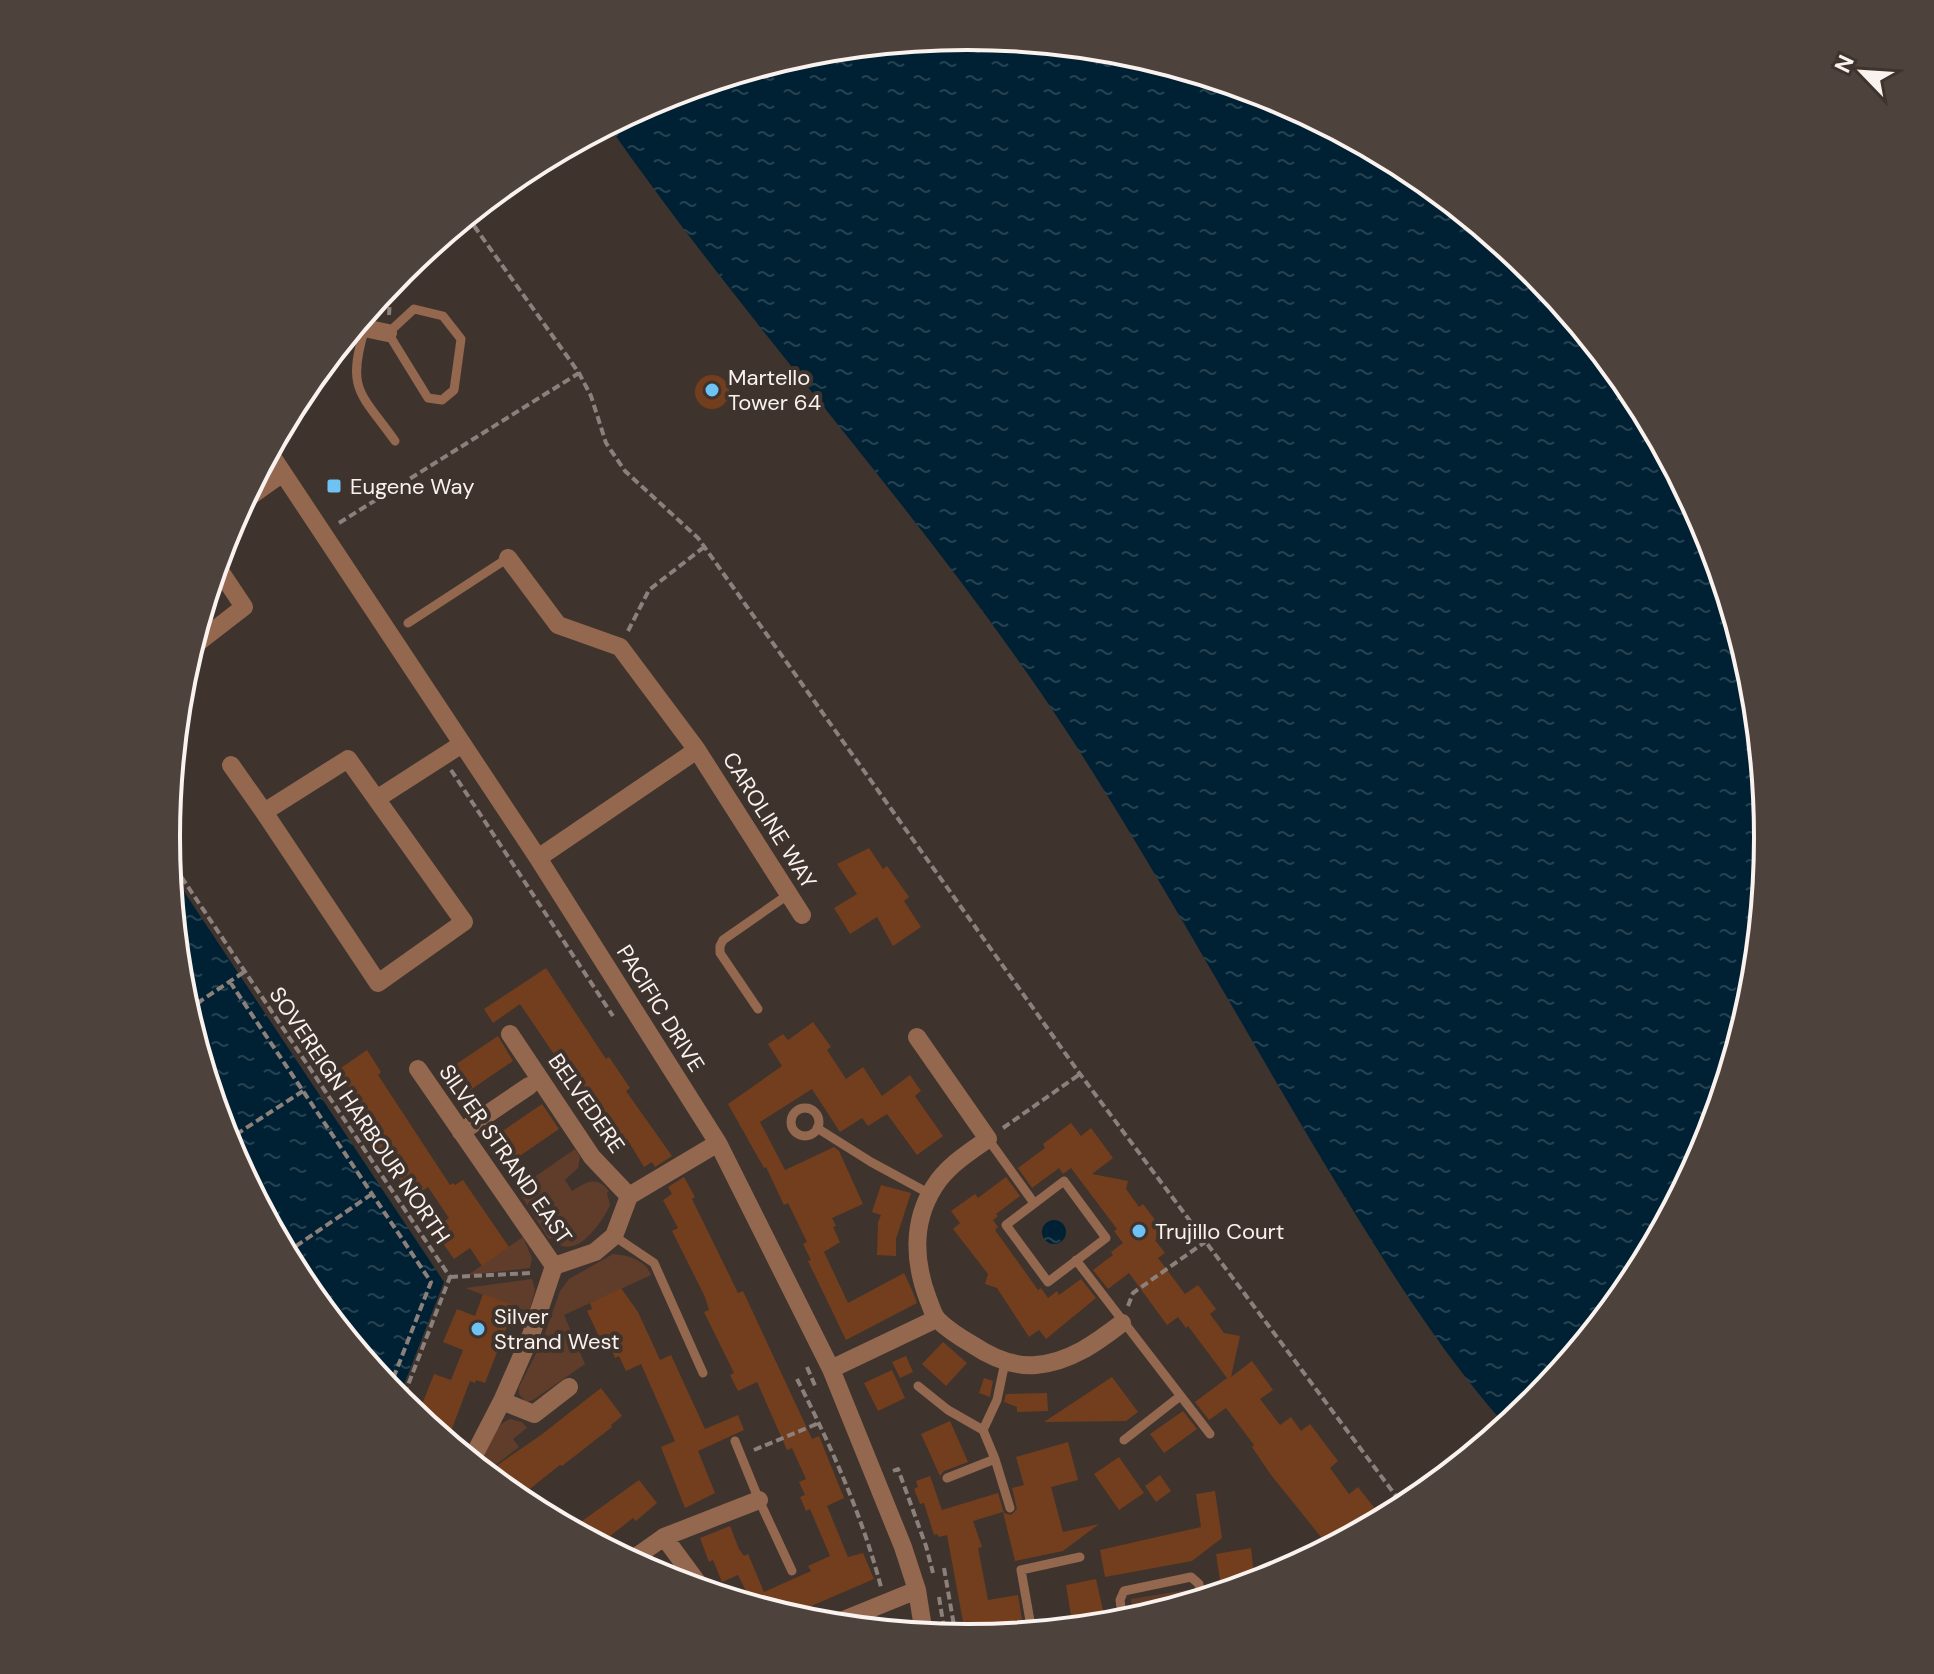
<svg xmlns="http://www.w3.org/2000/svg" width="1934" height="1674" font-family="'DM Sans',sans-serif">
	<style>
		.green { fill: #603d2a }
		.water { fill: url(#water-ripples) }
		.building { fill: #733e1d }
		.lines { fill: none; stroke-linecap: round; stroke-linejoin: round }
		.path { stroke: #8b807b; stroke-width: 4; stroke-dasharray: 8 4; stroke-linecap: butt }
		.service { stroke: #93684f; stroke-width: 9 }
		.minor { stroke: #93684f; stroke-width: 18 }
		.poi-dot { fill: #6fc2f4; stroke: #3f332d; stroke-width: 3 }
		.labels { text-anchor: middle; stroke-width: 8; stroke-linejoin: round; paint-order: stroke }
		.poi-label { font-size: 22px; fill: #faf2ee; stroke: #3f332d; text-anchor: start }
		.street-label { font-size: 22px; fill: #faf2ee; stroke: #3f332d }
		.rim { fill: none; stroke: #faf2ee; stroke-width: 4 }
	</style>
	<defs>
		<pattern id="water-ripples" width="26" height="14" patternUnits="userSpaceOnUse" patternTransform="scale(2)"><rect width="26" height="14" fill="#002133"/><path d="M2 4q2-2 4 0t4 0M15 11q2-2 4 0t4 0" fill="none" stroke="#264251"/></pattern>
	</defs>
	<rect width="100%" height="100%" fill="#3f332d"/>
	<!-- green -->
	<path class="green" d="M575,1149L580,1157L578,1168L565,1180L572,1191C586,1182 597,1175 609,1191L607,1193L610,1205C602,1223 573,1265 552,1238L549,1239L517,1189Z
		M523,1237L532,1258L530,1268L468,1275Z
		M613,1254C627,1255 646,1260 651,1275L564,1315L585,1364L533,1400L526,1402L519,1394V1387L542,1342L560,1291L569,1279Z
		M532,1279L535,1290L529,1312L465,1288Z
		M510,1419L522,1422L527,1428L513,1439L519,1447L485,1473L475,1465C484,1447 491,1427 510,1419Z
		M1187,1590L1189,1603L1135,1619L1131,1599Z"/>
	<!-- water -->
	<path class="water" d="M967,36L1124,51L1274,97L1412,171L1534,271L1633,392L1707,531L1753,681L1768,837L1753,994L1707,1144L1633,1282L1533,1404L1506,1426C1434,1345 1377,1250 1321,1158C1238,1019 1160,877 1073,741C933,525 755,336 608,125L661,97L811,51Z
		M169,869L444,1282L398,1400L301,1282L227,1143L181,993Z
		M1042 1232a12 12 0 1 1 24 0a12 12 0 1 1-24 0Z"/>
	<!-- building -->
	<path class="building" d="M695 392a17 17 0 1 1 34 0a17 17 0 1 1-34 0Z
		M869,848L883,869L887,866L909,897L904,901L921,927L893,946L877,917L850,934L834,908L857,894L837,864Z
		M546,968L606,1059L609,1057L630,1088L626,1091L672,1156L655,1167L652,1162L644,1167L627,1139L621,1143L589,1093L583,1097L520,1004L493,1023L484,1009Z
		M813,1022L831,1047L827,1050L846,1079L863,1067L882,1096L910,1075L921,1091L915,1096L943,1136L917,1155L887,1114L868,1126L862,1118L840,1132L812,1089L760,1122L785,1170L834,1147L839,1151L863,1204L832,1218L836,1226L833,1227L840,1242L824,1252L848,1303L904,1273L912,1290L917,1303L846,1340L808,1261L811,1260L803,1244L807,1242L788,1203L784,1205L766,1167L764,1168L728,1104L782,1066L768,1044L783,1034L788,1040Z
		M498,1036L513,1061L463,1095L446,1071Z
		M367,1050L381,1072L378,1075L450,1185L453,1183L455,1185L463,1180L509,1247L482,1266L470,1248L454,1259L433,1229L449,1218L428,1187L412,1198L377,1145L382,1141L338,1070Z
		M542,1104L559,1129L508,1164L491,1139Z
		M1071,1123L1081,1136L1091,1128L1113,1158L1092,1174L1128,1181L1126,1189L1139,1207L1143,1204L1165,1233L1155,1240L1165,1253L1158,1258L1185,1294L1198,1285L1216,1309L1210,1314L1224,1333L1240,1336L1231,1377L1252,1361L1273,1390L1260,1399L1280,1425L1291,1417L1301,1431L1310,1424L1338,1461L1330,1468L1349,1494L1358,1487L1383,1519L1301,1562L1298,1558L1321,1537L1271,1475L1252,1447L1254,1445L1226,1408L1209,1420L1195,1402L1227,1378L1188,1326L1186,1328L1178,1317L1167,1325L1129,1273L1108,1289L1093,1270L1113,1255L1111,1252L1123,1243L1114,1231L1117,1229L1071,1168L1063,1174L1059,1168L1032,1188L1018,1168L1045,1148L1043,1144Z
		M684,1177L695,1197L692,1199L738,1293L743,1291L812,1439L819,1436L844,1498L827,1506L848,1557L863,1553L874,1579L788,1616L743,1602L750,1599L738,1575L722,1582L713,1560L709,1562L700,1538L730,1526L739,1549L744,1556L748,1554L764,1592L811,1571L808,1566L830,1556L810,1509L806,1511L800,1497L805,1495L799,1482L806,1479L792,1448L787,1450L757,1382L738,1391L730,1375L734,1373L704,1312L709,1310L705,1297L672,1231L678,1228L663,1200L672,1194L668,1187Z
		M1006,1177L1020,1196L996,1214L998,1216L993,1220L998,1227L995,1230L1038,1290L1041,1288L1048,1298L1057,1291L1059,1295L1081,1279L1096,1298L1046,1339L1039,1330L1029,1337L997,1288L985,1284L988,1274L953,1229L960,1223L951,1211L975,1194L978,1198Z
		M881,1185L911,1193L896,1239V1256L877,1255L878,1222L881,1215L872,1212Z
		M621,1288L638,1312L660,1360L671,1355L705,1429L738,1415L744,1430L698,1451L715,1493L685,1508L661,1447L675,1441L641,1364L626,1371L619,1356L615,1358L609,1342L603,1345L587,1311L592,1309L590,1303Z
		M483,1294L515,1306L485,1383L476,1380L475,1383L470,1381L451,1431L448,1429L444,1439L417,1417L434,1374L451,1380L463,1350L443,1342L457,1309L475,1316Z
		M943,1342L967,1363L946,1386L922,1364Z
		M906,1356L913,1372L900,1378L892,1362Z
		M892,1370L905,1398L878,1411L864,1383Z
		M1112,1377L1138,1412L1126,1421L1044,1422Z
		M984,1378L993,1381L990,1397L979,1393Z
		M601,1388L622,1416L611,1425L612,1427L562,1466L560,1465L517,1499L486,1473L541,1435Z
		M1047,1393L1048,1411L1017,1412V1407L1004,1402L1006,1394Z
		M1183,1411L1197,1429L1164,1453L1150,1434Z
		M950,1421L968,1462L944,1471L940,1476L921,1434Z
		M1068,1442L1078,1480L1051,1487L1063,1532L1099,1524L1063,1551L1015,1561L1003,1512L973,1521L982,1547L978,1548L988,1600L1018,1595L1024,1632L966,1638L947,1535L939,1537L937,1534L934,1535L924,1503L920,1504L914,1489L918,1487L916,1481L930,1476L942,1510L998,1493L1004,1513L1011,1515L1017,1509L1012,1488L1024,1485L1016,1457Z
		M1119,1457L1144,1493L1119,1510L1094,1474Z
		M1160,1475L1171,1491L1156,1502L1145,1486Z
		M639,1480L657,1503L636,1521L633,1518L600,1544L571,1529Z
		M1215,1491L1222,1538L1192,1561L1105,1577L1100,1550L1201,1527L1196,1494Z
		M1251,1548L1255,1583L1222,1593L1216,1554Z
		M1096,1579L1106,1624L1073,1628L1066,1585Z"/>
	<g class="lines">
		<!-- path -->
		<path class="path" d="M467,216L579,373L591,396L606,443L625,471L698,538L1080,1074L1396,1496L1402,1509
			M389,315L391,283
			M339,523L579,373
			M628,631L649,590L704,547
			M451,770L613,1016
			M168,857L450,1277L401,1403
			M230,982L431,1282L389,1389
			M187,1010L244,972
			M1003,1128L1080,1074
			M226,1141L303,1091
			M286,1253L372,1194
			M450,1277L531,1273
			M1128,1306L1133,1293L1205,1242
			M807,1367L816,1388
			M797,1379C831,1446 862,1515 881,1587
			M754,1450L819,1423
			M893,1471L898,1469L926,1546L933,1573
			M944,1568L956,1637
			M939,1597L944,1628"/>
		<!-- service -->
		<path class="service" d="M414,309L443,316L461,339L454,390L442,400L428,398L388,333Z
			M365,328C346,390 360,392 395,441
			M408,623L508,558
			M758,1009L720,953V946L723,940L789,894
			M791 1122a14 14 0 1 1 28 0a14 14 0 1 1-28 0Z
			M817,1128L871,1162L930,1194
			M988,1139L1034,1203
			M1064,1181L1106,1238L1048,1282L1006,1225Z
			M614,1236L654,1263L703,1373
			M1076,1260L1210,1434
			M918,1386L948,1410L983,1430
			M1124,1440L1179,1397
			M735,1441L759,1500L792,1571
			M995,1459L983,1430L997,1400L1005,1362
			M947,1478L995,1459L1010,1508
			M1123,1623L1120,1600L1124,1591L1191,1577L1199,1584L1201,1599
			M1032,1632L1021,1570L1080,1557"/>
		<!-- minor -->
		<path class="minor" d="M355,326L388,333
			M269,452L538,858L718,1143L831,1369L903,1547L917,1590L924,1634
			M242,502L283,473
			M508,558L558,625L620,647L697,750L802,915
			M191,648L244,607L216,565
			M182,680L185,684
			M231,765L264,812L348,759L464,922L378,983L264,812
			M378,798L462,744
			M538,858L697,750
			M510,1034L592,1157L629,1196
			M917,1037L988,1139C968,1153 947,1166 934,1187C912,1222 914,1262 928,1299C931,1306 933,1315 938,1320C948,1330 961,1338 973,1345C991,1357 1013,1367 1036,1365C1070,1362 1096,1343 1122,1323
			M418,1069L554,1266
			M461,1132L529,1086
			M554,1266L595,1252L614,1236L629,1196L718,1143
			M831,1369L936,1319
			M502,1401L534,1414L569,1387
			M471,1461L502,1401L531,1335L554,1266
			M664,1537L759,1500
			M630,1561L664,1537L703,1590
			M831,1625L917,1590"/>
	</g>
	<!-- markers -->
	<g class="poi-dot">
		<circle cx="712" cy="390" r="8"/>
		<rect x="326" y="478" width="16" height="16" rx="4"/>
		<circle cx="1139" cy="1231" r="8"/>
		<circle cx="478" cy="1329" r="8"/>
	</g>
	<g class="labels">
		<!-- poi labels -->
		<g class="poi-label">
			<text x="728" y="385">Martello<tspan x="728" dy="25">Tower 64</tspan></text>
			<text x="350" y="494">Eugene Way</text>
			<text x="1155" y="1239">Trujillo Court</text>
			<text x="494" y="1324">Silver<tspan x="494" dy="25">Strand West</tspan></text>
		</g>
		<!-- street labels -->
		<g class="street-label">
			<text transform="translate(770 820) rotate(58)" y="8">CAROLINE WAY</text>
			<text transform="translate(661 1008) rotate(58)" y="8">PACIFIC DRIVE</text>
			<text transform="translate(587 1103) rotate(55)" y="8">BELVEDERE</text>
			<text transform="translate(360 1115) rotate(56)" y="8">SOVEREIGN HARBOUR NORTH</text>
			<text transform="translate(506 1154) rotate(55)" y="8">SILVER STRAND EAST</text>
		</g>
	</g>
	<!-- crop -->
	<path d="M0 0H1934V1674H0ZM180 837a787 787 0 1 1 1574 0a787 787 0 1 1-1574 0Z" fill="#4e423c" fill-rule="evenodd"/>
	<path class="rim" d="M180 837a787 787 0 1 1 1574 0a787 787 0 1 1-1574 0Z"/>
	<!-- north arrow -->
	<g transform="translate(1862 72) rotate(295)" stroke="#3f332d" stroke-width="6" paint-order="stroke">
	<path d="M0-6L14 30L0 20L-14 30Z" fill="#faf2ee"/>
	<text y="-12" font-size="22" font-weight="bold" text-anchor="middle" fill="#faf2ee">N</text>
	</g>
</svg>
